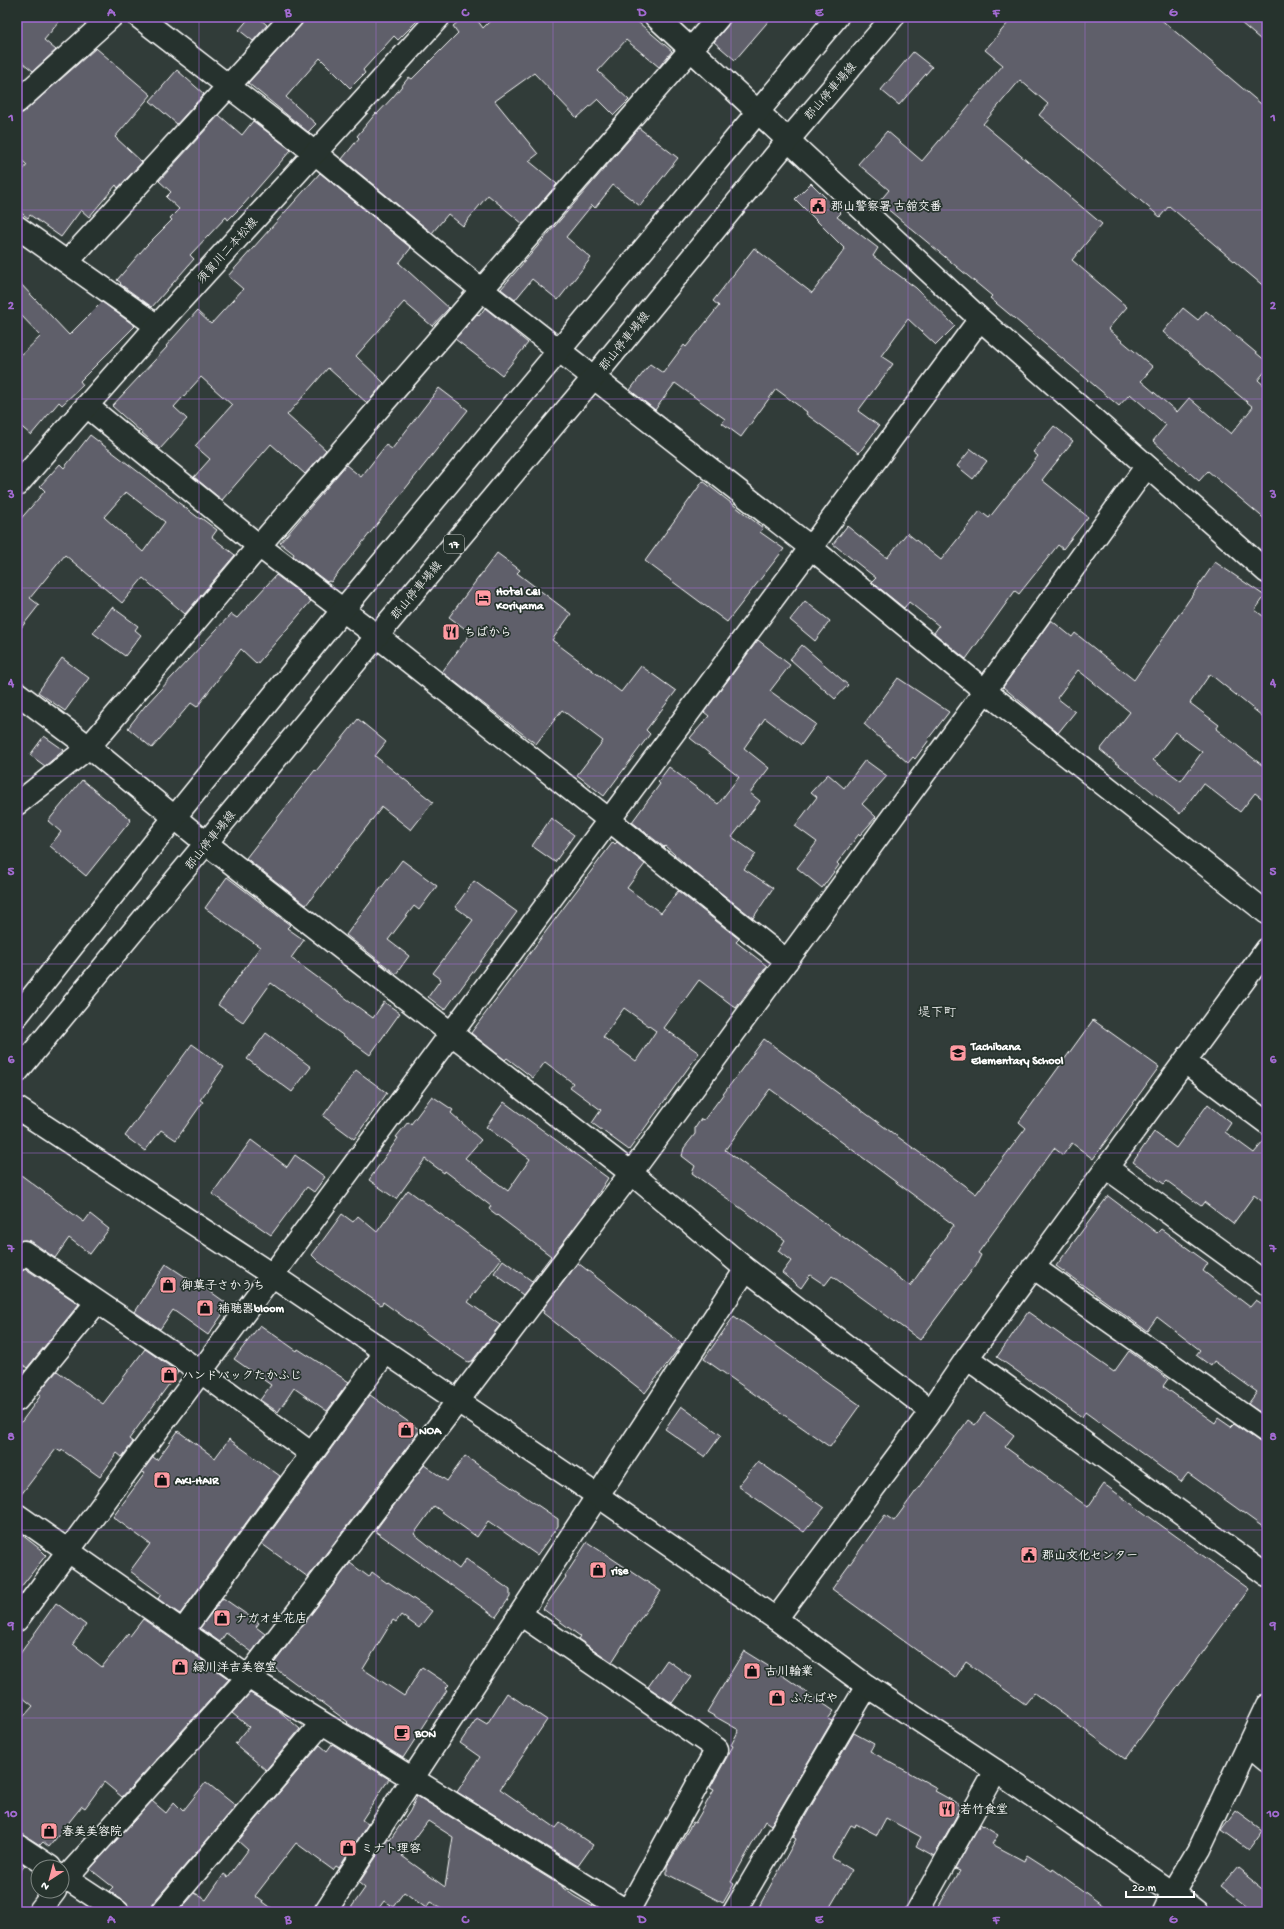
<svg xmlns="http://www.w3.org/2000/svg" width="1284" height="1929" font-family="'Gochi Hand','Klee One',sans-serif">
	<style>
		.building { fill: #5f5f6b; stroke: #fff; fill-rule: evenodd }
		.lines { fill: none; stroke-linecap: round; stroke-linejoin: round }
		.minor-casing { stroke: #fff; stroke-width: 25 }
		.tertiary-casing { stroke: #fff; stroke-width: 25 }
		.secondary-casing { stroke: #fff; stroke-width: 25 }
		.primary-casing { stroke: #fff; stroke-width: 25 }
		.minor { stroke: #26332d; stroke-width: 22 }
		.tertiary { stroke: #26332d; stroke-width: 22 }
		.secondary { stroke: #26332d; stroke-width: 22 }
		.primary { stroke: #26332d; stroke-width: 22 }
		.grid { fill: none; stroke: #a36bd2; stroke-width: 1; stroke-opacity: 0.55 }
		.labels { text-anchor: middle; stroke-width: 3.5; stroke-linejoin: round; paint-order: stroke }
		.shield { fill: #26332d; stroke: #bec2c0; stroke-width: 1 }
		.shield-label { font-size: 11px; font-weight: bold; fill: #fff }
		.street-label { font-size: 12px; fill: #fff; stroke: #26332d }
		.poi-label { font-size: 12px; font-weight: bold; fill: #fff; stroke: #26332d; text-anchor: start }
		.neighbourhood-label { font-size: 13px; fill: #fff; stroke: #26332d }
		.neatline { fill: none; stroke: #a36bd2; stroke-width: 1.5 }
		.grid-label { font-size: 13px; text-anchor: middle; font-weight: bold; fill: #a36bd2 }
	</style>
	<rect width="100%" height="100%" fill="#313c39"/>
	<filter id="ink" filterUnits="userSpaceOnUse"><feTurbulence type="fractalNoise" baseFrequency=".025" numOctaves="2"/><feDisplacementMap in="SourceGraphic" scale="8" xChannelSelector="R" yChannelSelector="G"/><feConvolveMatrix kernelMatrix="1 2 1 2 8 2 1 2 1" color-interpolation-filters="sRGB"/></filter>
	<g filter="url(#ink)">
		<!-- building -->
		<path class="building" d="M17,17H63L44,40L56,50L33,71L17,58Z
			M250,17H258L267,25L253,41L239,30Z
			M304,17H421L398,40L394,36L363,70L365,73L350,88L320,58L286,97L316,124L308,132L248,83L301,25Z
			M464,17H475L483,28L494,17H632L672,51L659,67L626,40L598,71L629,100L614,115L598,99L577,118L534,73L495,101L538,154L529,161L557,184L523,224L488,195L463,226L448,214L432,233L342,159L359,138L357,136L376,113L377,114L393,97L409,77L412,79L458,33L453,26Z
			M731,17H772L735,60L714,42L728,25Z
			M1013,17H1158L1267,109V289L1169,206L1160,217L1039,115L1048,104L1020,80L983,124L1102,224L1072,260L1127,307L1108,329L1153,367L1141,381L1177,412L1189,398L1231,434L1253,407L1163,332L1183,308L1198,320L1206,311L1267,362V369L1258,380L1267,388V521L1208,471L1199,481L1153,441L1166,425L1130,394L1119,406L990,298L992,296L879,202L889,190L858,164L887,131L922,161L1003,65L985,50Z
			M1234,17H1267V45Z
			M96,48L151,95L115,137L142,162L118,188L116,185L89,217L81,210L61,237L30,215L28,218L17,210V178L27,165L17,156V116L25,111Z
			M913,52L932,67L899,105L881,90Z
			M177,70L204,94L177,124L150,101Z
			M219,115L242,135L253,121L291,150L244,204L228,220L226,217L190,255L194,259L152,307L120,284L121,283L117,280L146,246L172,220L170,218L179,209L166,197L171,192L159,181Z
			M639,128L678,158L640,206L613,185L595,208L592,205L566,237L591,258L558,300L532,279L515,300L501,289Z
			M320,173L411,248L399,263L449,308L432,326L404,302L356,356L384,383L367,403L328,368L287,415L326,450L305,474L271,444L222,500L194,477L210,459L195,446L232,405L201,377L174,407L187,419L160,449L112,406L167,347L166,346L197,311L211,324L243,289L228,276Z
			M811,183L841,213L837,217L878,248L873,256L916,288L955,326L936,345L908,319L881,356L893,364L858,411L879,426L859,453L806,414L807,412L776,389L741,437L722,423L725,419L675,383L655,410L630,390L650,364L663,373L684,345L686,347L719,306L713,301L754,248L812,293L845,249L795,199Z
			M17,280L69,335L102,302L135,326L80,381L83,385L62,405L59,402L31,435L17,423V359L41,336L17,311Z
			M485,308L528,343L502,375L455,339L477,314L479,316Z
			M439,388L468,410L331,582L329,581L327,582L293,556L294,554L280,543L346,465L361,477L386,445L392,449Z
			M1054,426L1073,441L1042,480L1088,517L1063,549L1058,545L1019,594L1015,591L966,659L934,633L939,626L909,602L904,608L872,582L876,578L833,544L847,526L887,558L907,533L941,560L980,511L989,518L1038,456L1033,452Z
			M90,435L200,519L201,518L217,530L212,537L235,555L185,614L143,578L122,603L65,555L30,598L39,605L17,633V523L45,491L40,486L60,464L64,468ZM126,492L165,522L143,552L104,517Z
			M971,449L987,461L973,479L957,466Z
			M703,481L763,528L760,532L784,549L727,622L645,561Z
			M497,553L520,570L517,573L571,614L552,640L621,692L641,666L676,691L646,730L650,734L604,796L577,775L603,741L562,710L536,744L442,672L471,633L449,617Z
			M1215,562L1265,596L1255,610L1267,619V720L1210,674L1190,703L1219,725L1216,729L1267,769V802L1255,793L1240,812L1203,783L1180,814L1100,750L1130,712L1078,670L1057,698L1075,712L1058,733L1003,687L1051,620L1072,637L1075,633L1134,680ZM1175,732L1202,752L1181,781L1153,760Z
			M276,575L311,601L257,664L241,649L197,707L191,703L152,748L128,728L145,706L231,614L237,618Z
			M805,601L830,621L815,641L790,620Z
			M112,607L138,626L135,630L141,635L125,656L93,633Z
			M758,640L790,665L770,691L816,724L801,745L765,718L744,748L769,768L750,793L760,801L732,837L756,854L744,869L773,888L753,918L693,871L665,846L664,847L632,822L660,784L658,782L669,767L718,804L739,777L690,738L709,716L704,712Z
			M802,645L848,685L835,699L790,659Z
			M62,658L89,678L65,711L38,692Z
			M898,678L949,712L928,739L929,740L915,759L913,757L908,763L864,724Z
			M358,719L386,742L375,756L433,802L411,830L382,807L306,905L246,858L315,770L316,771Z
			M44,736L64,750L45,766L30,755Z
			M865,760L887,776L862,804L876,817L860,835L859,834L837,863L839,865L822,888L797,868L817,842L795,826L817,797L811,792L828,774L844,788Z
			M82,780L131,820L86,876L50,846L61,832L48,821Z
			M551,818L574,835L555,862L532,846Z
			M613,842L615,844L617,842L645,864L627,888L661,913L678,891L739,939L736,942L767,966L736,1008L699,980L664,1028L699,1053L629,1150L592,1123L601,1110L570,1087L573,1083L545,1062L533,1078L507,1058L505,1060L471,1033L544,934ZM624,1008L656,1031L636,1061L603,1037Z
			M402,860L437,886L419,910L414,906L388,940L409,956L396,974L346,935Z
			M227,877L290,925L287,928L304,940L291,958L373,1018L384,1002L400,1013L370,1055L271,983L243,1022L218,1005L260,947L205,908Z
			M474,881L517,912L445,1010L428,997L441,979L433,973L473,920L455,907Z
			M1093,1020L1159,1067L1093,1159L1072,1143L1063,1155L1054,1148L978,1253L981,1255L976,1265L920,1340L832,1276L825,1285L810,1275L801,1288L782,1273L791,1261L778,1251L785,1240L692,1173L695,1166L682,1156L684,1148L695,1134V1128L701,1119L704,1120L764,1039L976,1194L1026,1128L1019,1122ZM770,1089L954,1225L910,1286L725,1150Z
			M266,1033L311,1067L292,1092L247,1059Z
			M192,1044L224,1067L200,1100L203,1102L176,1140L161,1130L145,1151L125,1136Z
			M356,1070L387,1093L354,1139L323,1116Z
			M432,1096L453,1110L451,1113L481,1140L465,1158L508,1191L530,1159L486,1127L504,1102L608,1178L588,1210L523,1295L494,1273L503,1260L532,1281L551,1256L489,1209L491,1206L445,1171L444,1173L425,1159L396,1199L369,1180L398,1138L396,1137L408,1122L411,1124Z
			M1208,1104L1231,1123L1225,1132L1254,1153L1267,1137V1205L1254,1195L1233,1224L1204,1202L1201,1206L1167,1181L1164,1184L1133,1162L1154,1132L1176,1148Z
			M251,1140L287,1167L295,1155L325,1177L314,1192L307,1187L271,1235L212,1194Z
			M17,1172L84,1222L90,1214L109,1229L90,1254L69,1238L55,1258L31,1241L25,1240L17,1242Z
			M408,1190L501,1259L468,1302L500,1325L472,1361L468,1362L433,1338L383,1302L381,1305L319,1262L312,1255L342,1214L353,1222L358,1216L377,1232Z
			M1108,1196L1157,1233L1161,1229L1208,1263L1203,1271L1250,1307L1256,1300L1267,1307V1417L1248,1404L1257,1392L1214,1361L1211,1366L1196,1355L1200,1350L1157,1317L1147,1331L1056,1266Z
			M578,1263L682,1344L645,1393L543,1313L544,1311L542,1310Z
			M166,1264L196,1284L197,1282L229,1305L208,1335L173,1310L160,1329L135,1312Z
			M26,1269L79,1304L27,1368L17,1360V1272Z
			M1028,1312L1114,1372L1129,1351L1168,1379L1163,1386L1215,1423L1218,1418L1231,1427L1234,1424L1260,1442L1267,1444V1530L1188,1473L1181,1482L1085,1412L1082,1417L997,1357Z
			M734,1316L860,1405L830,1447L704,1359Z
			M260,1325L297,1351L298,1349L349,1382L327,1411L294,1388L278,1412L260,1400L271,1385L234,1359Z
			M145,1349L178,1372L129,1439L133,1442L122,1457L117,1453L100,1477L62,1450L61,1452L56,1449L17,1500V1428L41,1395L38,1393L57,1371L103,1404Z
			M370,1395L420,1430L308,1577L262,1544Z
			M681,1406L721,1435L705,1457L665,1429Z
			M984,1413L1014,1435L1005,1447L1088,1507L1104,1484L1249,1589L1125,1759L1034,1693L1025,1704L966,1662L955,1678L832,1589L885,1515L894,1521L968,1420L975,1425Z
			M178,1431L215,1458L229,1439L280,1476L180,1614L158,1599L161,1594L130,1571L150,1544L113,1517L145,1473L142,1472L153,1457L157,1460Z
			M465,1456L558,1519V1526L537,1555L488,1521L477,1537L434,1506L414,1534L459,1569L466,1559L510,1590V1597L496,1617L375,1531L424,1465L447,1481Z
			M758,1461L824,1508L804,1532L738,1486Z
			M17,1531L40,1549L46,1555L17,1592Z
			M587,1542L661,1591L637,1623L612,1662L578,1639L580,1636L543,1609L566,1577L565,1576Z
			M350,1563L369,1577L372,1572L387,1583L388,1582L432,1611L419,1628L401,1615L396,1622L393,1620L363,1669L404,1696L422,1667L449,1685L445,1689L447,1690L403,1758L347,1723L348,1722L272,1666Z
			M223,1598L259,1623L256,1627L265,1634L252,1652L226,1633L220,1642L200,1628Z
			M56,1603L86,1625L73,1644L102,1667L128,1634L130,1636L143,1619L229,1679L122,1797L104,1782L85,1808L82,1806L49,1847L43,1842L40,1845L24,1835L17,1833V1724L33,1706L17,1693V1658Z
			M744,1651L773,1669L834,1711L828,1719L832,1721L771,1825L765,1821L731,1882L734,1884L723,1903L667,1874V1866L693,1822L695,1823L714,1790L710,1788L733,1746L731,1745L739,1730L707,1712Z
			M667,1660L691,1677L672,1703L648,1687Z
			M250,1693L278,1710L300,1729L266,1770L235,1744L249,1727L232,1713Z
			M507,1693L547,1720L500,1789L556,1828L560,1823L593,1845L578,1866L457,1792L480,1757L460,1743L477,1718L487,1724Z
			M854,1733L874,1744L870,1751L937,1788L935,1791L962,1806L934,1856L916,1846L921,1837L886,1818L877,1835L856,1824L855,1827L851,1825L832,1858L852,1870L827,1912H756L796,1839L793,1837Z
			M332,1744L389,1779L362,1820L368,1824L339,1868L336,1866L333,1870L296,1843L255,1896L277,1912H178L195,1893L206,1900L224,1874L228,1877L248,1850L238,1841L320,1745L327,1751Z
			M206,1782L236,1806L152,1904L150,1912H130L129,1906L125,1902L109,1891L113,1887L90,1869L152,1801L166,1813L174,1802L183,1811Z
			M417,1796L563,1887V1888L574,1896L602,1912H449L430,1902L426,1908L404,1892L393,1907L384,1901L376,1912H348L365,1888L359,1883L388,1839L390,1840L410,1811ZM428,1821L453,1837L445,1887L402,1856Z
			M1236,1811L1262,1830L1248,1849L1222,1830Z
			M980,1824L998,1835L992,1844L1024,1861L1027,1855L1052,1871L1053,1869L1112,1912H935L960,1871L955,1869Z
			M17,1860L25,1865L17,1876Z
			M1237,1868L1267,1892V1912H1255L1222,1886Z"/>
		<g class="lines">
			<!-- minor casing -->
			<g class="minor-casing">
				<path id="minor" d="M139,17L315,153L482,290L810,547L985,691L1267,913
					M656,17L980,319L1267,572
					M17,102L111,17
					M17,227L157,326
					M67,262L292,17
					M87,406L259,546L377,636L787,961
					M17,693L89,747L207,844L631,1173L746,1269L931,1411
					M17,804L89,747L259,546L719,17
					M1185,1062L1267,1123
					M1107,1168L1267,1284
					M17,1260L24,1252L201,1372L312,1454
					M1033,1267L1267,1432
					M967,1358L1267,1575
					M17,1400L97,1302
					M17,1515L248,1677L628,1912
					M520,1614L717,1749L628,1911
					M776,1619L931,1411L967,1358L1267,949
					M17,1620L980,319
					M183,1631L385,1353
					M1249,1746L1267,1761
					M17,1845L50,1867
					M62,1875L118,1912
					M62,1882L248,1677L631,1173L985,691L1146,467
					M1173,1893L1199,1849L1267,1705
					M39,1912L55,1891
					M162,1912L322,1723
					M325,1912L746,1269
					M734,1912L867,1686
					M917,1912L996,1771"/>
			</g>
			<!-- tertiary casing -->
			<g class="tertiary-casing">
				<path id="tertiary" d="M17,1108L272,1275L598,1496L776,1619L867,1686L996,1771L1173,1893L1197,1912
					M1164,1912L1173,1893"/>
			</g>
			<!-- secondary casing -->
			<g class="secondary-casing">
				<path id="secondary" d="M17,485L157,326L439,17"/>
			</g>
			<!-- primary casing -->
			<g class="primary-casing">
				<path id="primary" d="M17,1016L174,818L342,611L837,17
					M17,1072L377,636L594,377L789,139L893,17"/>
			</g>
			<!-- minor -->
			<use href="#minor" class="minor"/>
			<!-- tertiary -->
			<use href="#tertiary" class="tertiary"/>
			<!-- secondary -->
			<use href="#secondary" class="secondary"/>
			<!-- primary -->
			<use href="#primary" class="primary"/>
		</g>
	</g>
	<!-- grid -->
	<path class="grid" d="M199,17V1912M376,17V1912M553,17V1912M731,17V1912M908,17V1912M1085,17V1912M17,210H1267M17,399H1267M17,588H1267M17,776H1267M17,964H1267M17,1153H1267M17,1342H1267M17,1530H1267M17,1718H1267"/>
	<!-- icons -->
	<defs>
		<g id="civic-square" transform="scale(0.9)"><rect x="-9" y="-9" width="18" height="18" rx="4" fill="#ff9aa2" stroke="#26332d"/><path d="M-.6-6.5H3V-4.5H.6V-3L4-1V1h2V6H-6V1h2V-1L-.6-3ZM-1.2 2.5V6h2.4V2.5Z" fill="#111"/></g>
		<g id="hotel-square" transform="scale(0.9)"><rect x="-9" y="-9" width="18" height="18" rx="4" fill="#ff9aa2" stroke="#26332d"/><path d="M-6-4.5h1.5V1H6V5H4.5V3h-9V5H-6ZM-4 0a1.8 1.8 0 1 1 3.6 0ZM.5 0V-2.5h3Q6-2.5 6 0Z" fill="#111"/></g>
		<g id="restaurant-square" transform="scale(0.9)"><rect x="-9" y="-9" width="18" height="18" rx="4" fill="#ff9aa2" stroke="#26332d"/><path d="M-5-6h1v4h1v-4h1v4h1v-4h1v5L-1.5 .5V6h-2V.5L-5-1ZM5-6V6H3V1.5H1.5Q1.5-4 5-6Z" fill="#111"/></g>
		<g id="school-square" transform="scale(0.9)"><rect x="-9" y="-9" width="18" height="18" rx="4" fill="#ff9aa2" stroke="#26332d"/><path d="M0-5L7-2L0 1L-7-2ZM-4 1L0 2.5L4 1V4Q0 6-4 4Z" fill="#111"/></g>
		<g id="shop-square" transform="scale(0.9)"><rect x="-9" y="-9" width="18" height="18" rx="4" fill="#ff9aa2" stroke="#26332d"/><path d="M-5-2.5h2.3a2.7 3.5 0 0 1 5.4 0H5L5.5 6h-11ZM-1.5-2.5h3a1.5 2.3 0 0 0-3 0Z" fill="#111"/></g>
		<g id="cafe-square" transform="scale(0.9)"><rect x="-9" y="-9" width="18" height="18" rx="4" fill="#ff9aa2" stroke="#26332d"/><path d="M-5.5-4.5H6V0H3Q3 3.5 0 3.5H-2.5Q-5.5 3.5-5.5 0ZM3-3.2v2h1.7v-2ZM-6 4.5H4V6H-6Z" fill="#111"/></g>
	</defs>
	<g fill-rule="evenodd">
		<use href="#civic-square" x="818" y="206"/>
		<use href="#hotel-square" x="483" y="598"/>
		<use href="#restaurant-square" x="451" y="632"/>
		<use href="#school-square" x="958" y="1053"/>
		<use href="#shop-square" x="168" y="1285"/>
		<use href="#shop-square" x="205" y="1308"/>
		<use href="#shop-square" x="169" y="1375"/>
		<use href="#shop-square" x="406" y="1430"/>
		<use href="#shop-square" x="162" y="1480"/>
		<use href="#civic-square" x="1029" y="1555"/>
		<use href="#shop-square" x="598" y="1570"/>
		<use href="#shop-square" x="222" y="1618"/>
		<use href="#shop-square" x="180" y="1667"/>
		<use href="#shop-square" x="752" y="1671"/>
		<use href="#shop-square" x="777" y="1698"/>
		<use href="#cafe-square" x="402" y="1733"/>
		<use href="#restaurant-square" x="947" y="1809"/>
		<use href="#shop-square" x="49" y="1831"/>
		<use href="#shop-square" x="348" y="1848"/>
	</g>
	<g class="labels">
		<!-- shield labels -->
		<rect class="shield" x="444" y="535" width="20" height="18" rx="3"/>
		<g class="shield-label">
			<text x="454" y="548">17</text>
		</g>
		<!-- street labels -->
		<g class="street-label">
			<text transform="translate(830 91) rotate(-49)" y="4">郡山停車場線</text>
			<text transform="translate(227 250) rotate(-48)" y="4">須賀川二本松線</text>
			<text transform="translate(624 341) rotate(-51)" y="4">郡山停車場線</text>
			<text transform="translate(416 590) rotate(-50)" y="4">郡山停車場線</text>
			<text transform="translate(210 840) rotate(-51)" y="4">郡山停車場線</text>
		</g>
		<!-- poi labels -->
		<g class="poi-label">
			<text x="831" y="210">郡山警察署 古舘交番</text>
			<text x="496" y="595">Hotel C&amp;I<tspan x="496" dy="14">Koriyama</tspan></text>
			<text x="464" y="636">ちばから</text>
			<text x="971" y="1050">Tachibana<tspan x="971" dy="14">Elementary School</tspan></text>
			<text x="181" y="1289">御菓子さかうち</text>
			<text x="218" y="1312">補聴器bloom</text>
			<text x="182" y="1379">ハンドバックたかふじ</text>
			<text x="419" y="1434">NOA</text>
			<text x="175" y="1484">AKI-HAIR</text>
			<text x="1042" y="1559">郡山文化センター</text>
			<text x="611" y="1574">rise</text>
			<text x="235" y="1622">ナガオ生花店</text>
			<text x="193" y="1671">緑川洋吉美容室</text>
			<text x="765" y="1675">古川輪業</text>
			<text x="790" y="1702">ふたばや</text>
			<text x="415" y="1737">BON</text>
			<text x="960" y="1813">若竹食堂</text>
			<text x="62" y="1835">春美美容院</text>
			<text x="361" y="1852">ミナト理容</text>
		</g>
		<!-- neighbourhood labels -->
		<g class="neighbourhood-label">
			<text x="937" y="1016">堤下町</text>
		</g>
	</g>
	<!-- margin -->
	<rect width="1284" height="1929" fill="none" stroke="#26332d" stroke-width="44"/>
	<!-- north arrow -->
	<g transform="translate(50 1879) rotate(216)"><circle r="19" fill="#26332d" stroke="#7d8581"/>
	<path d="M0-3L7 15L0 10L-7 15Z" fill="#ff9aa2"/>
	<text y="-6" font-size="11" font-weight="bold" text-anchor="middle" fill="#ffffff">N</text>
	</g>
	<!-- scale -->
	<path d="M1126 1891v6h68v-6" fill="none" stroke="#ffffff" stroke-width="2"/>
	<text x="1132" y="1891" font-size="12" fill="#ffffff" stroke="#26332d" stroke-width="3" paint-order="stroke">20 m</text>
	<rect x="22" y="22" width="1240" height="1885" class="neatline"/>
	<g class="grid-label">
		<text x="111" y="16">A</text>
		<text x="288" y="16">B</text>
		<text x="465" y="16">C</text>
		<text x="642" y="16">D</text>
		<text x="819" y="16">E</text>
		<text x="996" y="16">F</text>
		<text x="1173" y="16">G</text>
		<text x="11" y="121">1</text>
		<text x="1273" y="121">1</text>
		<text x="11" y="309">2</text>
		<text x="1273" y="309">2</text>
		<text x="11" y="498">3</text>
		<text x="1273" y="498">3</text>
		<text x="11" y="686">4</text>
		<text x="1273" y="686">4</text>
		<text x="11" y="875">5</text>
		<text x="1273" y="875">5</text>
		<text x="11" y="1063">6</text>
		<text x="1273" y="1063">6</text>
		<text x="11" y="1252">7</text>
		<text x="1273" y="1252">7</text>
		<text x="11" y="1440">8</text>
		<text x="1273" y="1440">8</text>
		<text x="11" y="1629">9</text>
		<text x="1273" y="1629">9</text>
		<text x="11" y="1817">10</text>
		<text x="1273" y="1817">10</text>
		<text x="111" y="1923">A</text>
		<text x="288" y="1923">B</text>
		<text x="465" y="1923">C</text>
		<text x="642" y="1923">D</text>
		<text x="819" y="1923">E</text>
		<text x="996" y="1923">F</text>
		<text x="1173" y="1923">G</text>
	</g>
</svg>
